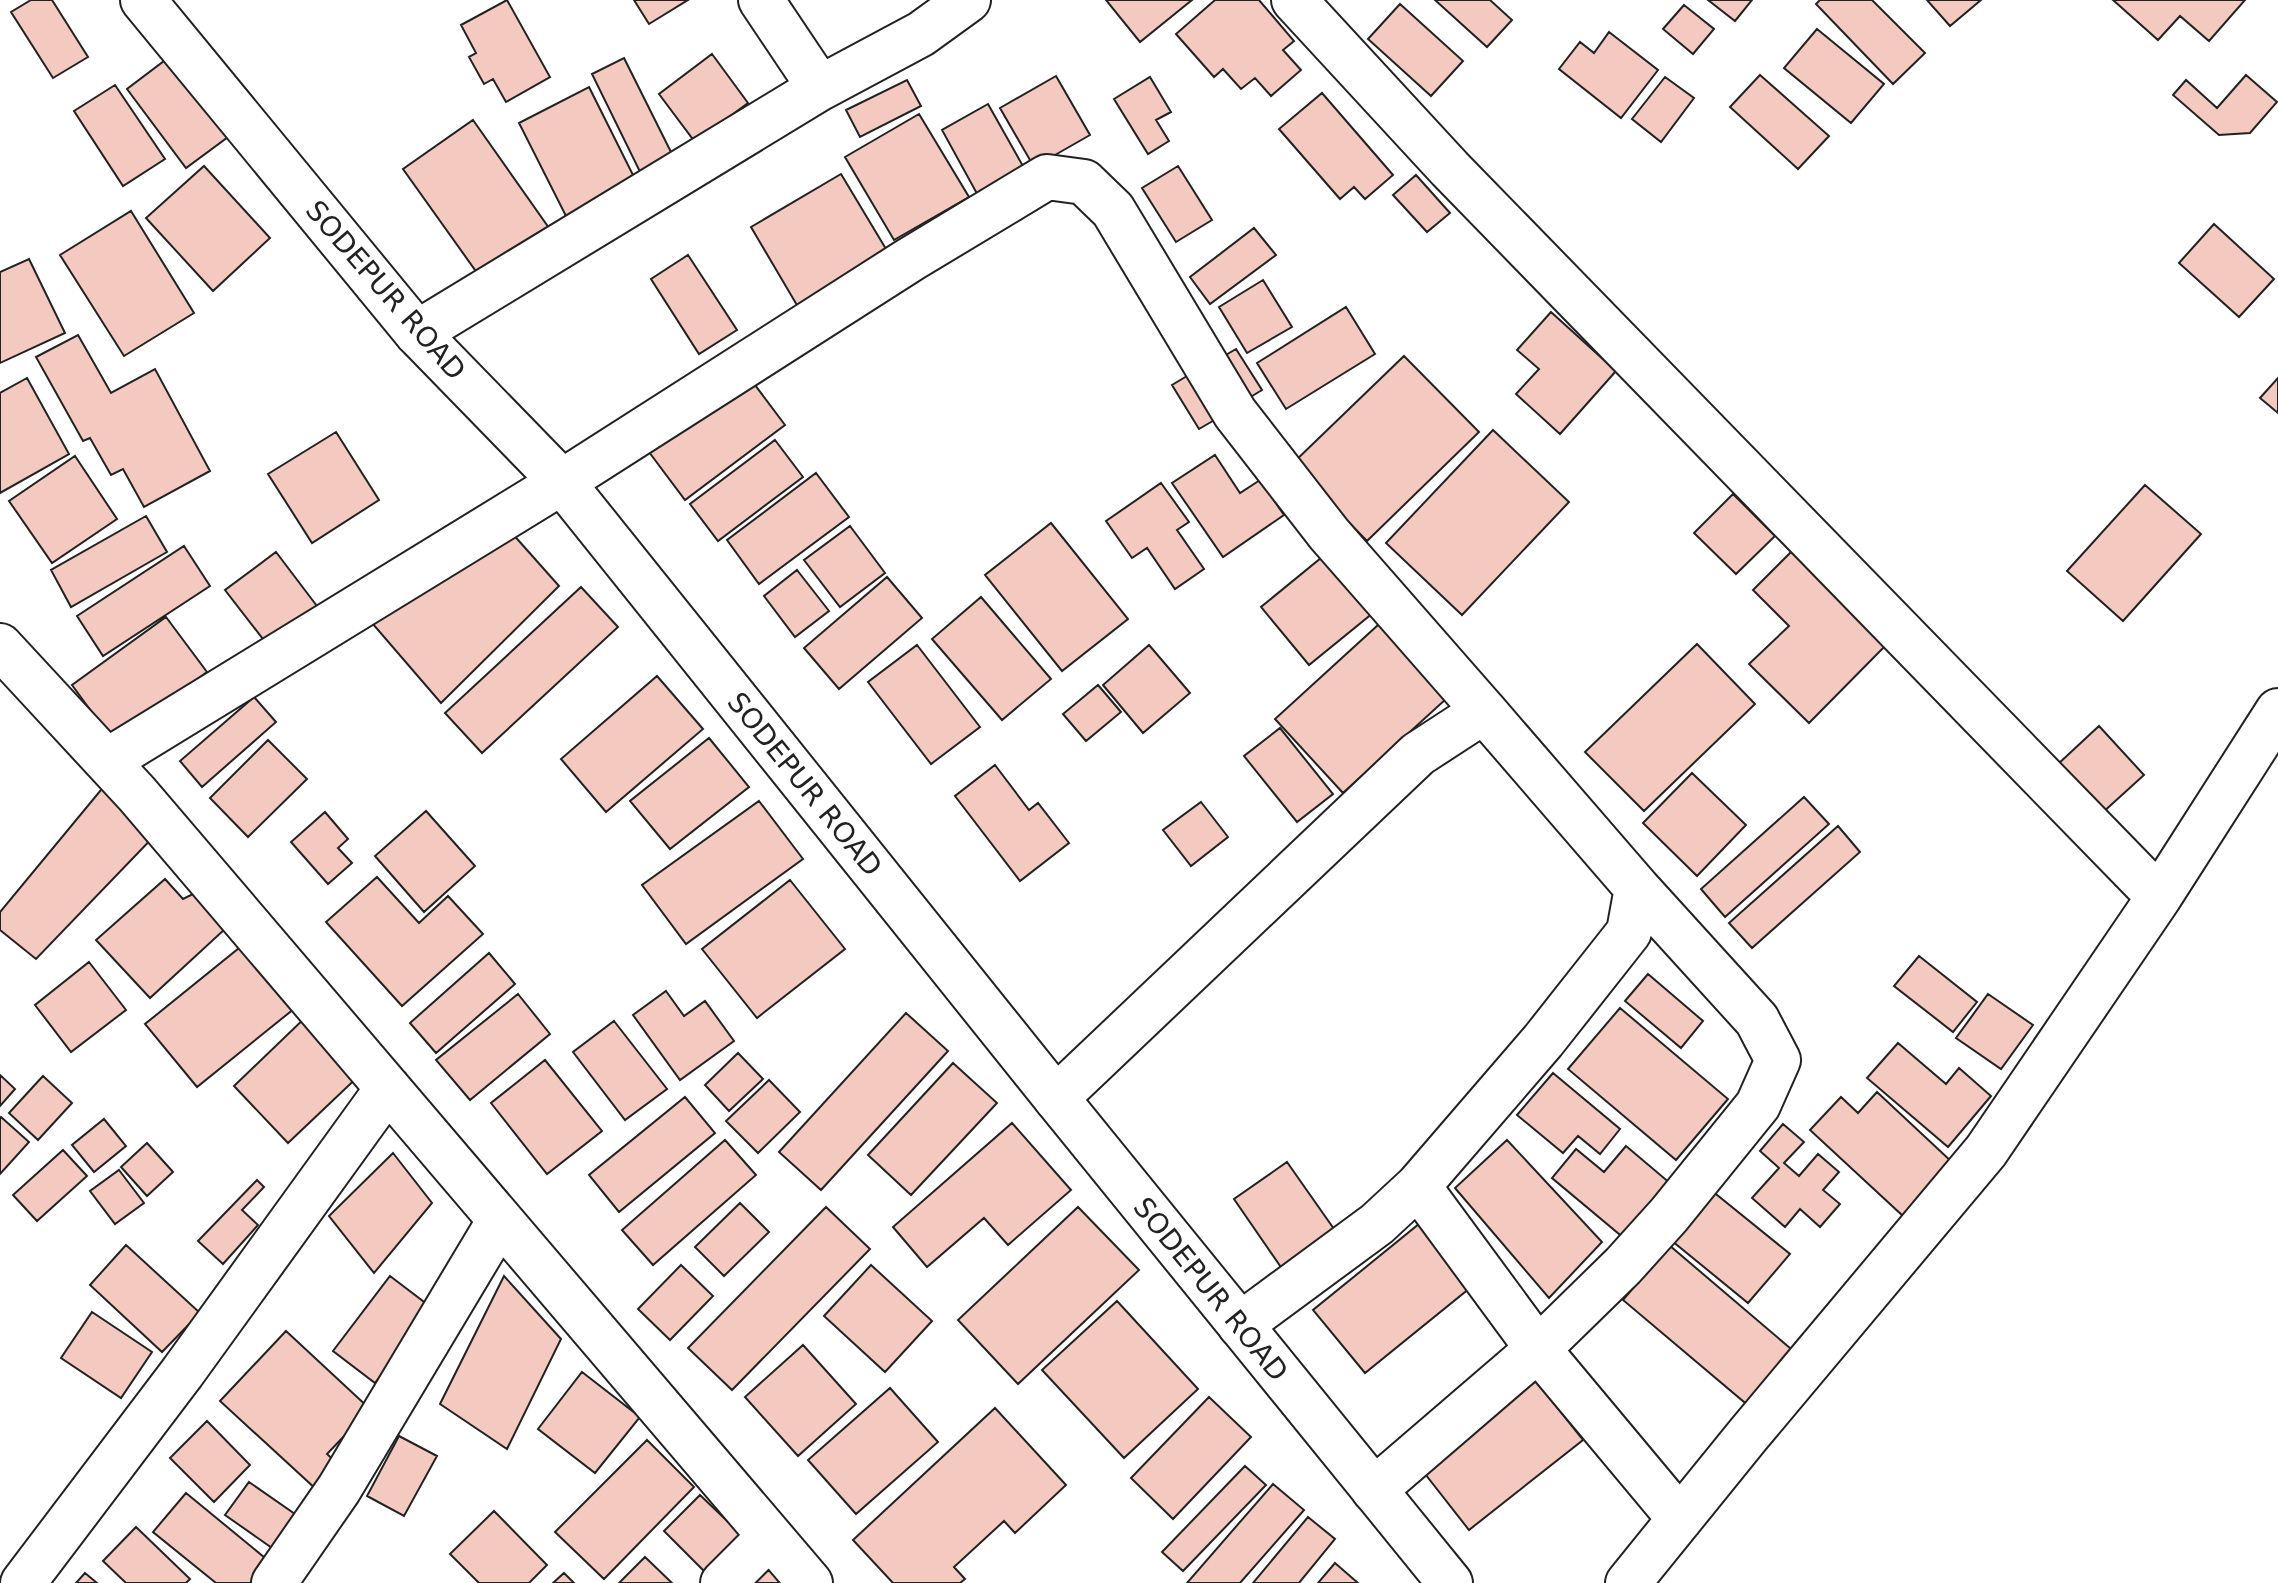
<svg xmlns="http://www.w3.org/2000/svg" width="2278" height="1583" font-family="'DejaVu Sans',sans-serif">
	<style>
		.building { fill: #f3c9c0; stroke: #222; stroke-width: 2 }
		.lines { fill: none; stroke-linecap: round; stroke-linejoin: round }
		.minor-casing { stroke: #222; stroke-width: 48 }
		.major-casing { stroke: #222; stroke-width: 48 }
		.minor { stroke: #fff; stroke-width: 44 }
		.major { stroke: #fff; stroke-width: 44 }
		.labels { text-anchor: middle; stroke-width: 6; stroke-linejoin: round; paint-order: stroke }
		.street-label { font-size: 28px; fill: #222; stroke: #fff }
	</style>
	<rect width="100%" height="100%" fill="#fff"/>
	<!-- building -->
	<path class="building" d="M31,0H52L88,57L53,78L11,12Z
		M507,0L550,77L506,102L493,79L484,84L469,57L476,53L461,25Z
		M634,0H688L649,24Z
		M1106,0H1192L1140,42Z
		M1215,0H1259L1294,41L1283,50L1301,70L1271,96L1255,78L1241,89L1223,69L1214,77L1176,34Z
		M1435,0H1490L1512,20L1487,47Z
		M1708,0H1752L1735,21Z
		M1820,0H1872L1925,53L1893,84L1816,4Z
		M1927,0H1981L1950,26Z
		M2113,0H2245L2209,41L2180,16L2158,40Z
		M1400,4L1463,61L1431,96L1368,39Z
		M1684,5L1714,29L1693,54L1663,29Z
		M1817,29L1884,84L1851,123L1784,68Z
		M1609,32L1658,70L1621,118L1559,69L1580,42L1594,53Z
		M712,54L748,103L695,142L659,94Z
		M168,58L228,137L186,168L127,89Z
		M624,58L677,164L644,180L592,74Z
		M1760,75L1829,136L1798,169L1730,107Z
		M2246,75L2277,102L2250,133L2219,135L2173,95L2186,80L2217,108Z
		M1056,76L1090,135L1034,167L1000,108Z
		M1150,77L1171,112L1156,120L1169,141L1148,154L1114,99Z
		M1665,77L1694,98L1661,142L1632,119Z
		M907,80L921,106L860,137L846,110Z
		M115,85L165,159L123,186L74,111Z
		M589,87L639,187L569,222L519,123Z
		M1322,93L1393,175L1365,199L1354,187L1340,199L1279,129Z
		M988,104L1028,175L981,201L942,130Z
		M919,114L969,197L894,240L845,157Z
		M473,120L549,228L480,277L403,169Z
		M204,166L270,238L213,291L146,218Z
		M1178,166L1212,220L1176,242L1142,188Z
		M841,174L892,259L801,312L751,227Z
		M1416,175L1450,213L1427,232L1393,195Z
		M131,211L194,313L124,356L60,255Z
		M2214,224L2274,279L2239,317L2179,263Z
		M1254,228L1276,255L1210,304L1190,277Z
		M688,255L737,330L699,354L651,279Z
		M29,259L65,333L0,363V272Z
		M1263,280L1292,327L1247,353L1219,307Z
		M1346,307L1375,354L1286,409L1257,363Z
		M1551,312L1616,371L1560,434L1516,394L1539,369L1517,350Z
		M78,335L111,393L155,369L210,471L144,507L123,469L111,475L90,438L83,441L36,357Z
		M1236,349L1262,390L1234,407L1207,366Z
		M1404,356L1479,432L1367,541L1292,464Z
		M1202,367L1230,411L1199,429L1172,385Z
		M749,377L785,425L685,500L649,452Z
		M27,378L69,454L0,493V393Z
		M2278,378V413L2260,398Z
		M1493,430L1569,502L1462,615L1386,543Z
		M336,432L379,500L312,543L268,474Z
		M775,440L803,477L718,541L690,504Z
		M1215,455L1240,493L1260,480L1284,515L1223,557L1172,483Z
		M75,456L117,519L52,563L9,501Z
		M816,473L849,517L759,584L727,540Z
		M1161,483L1189,522L1177,530L1204,569L1175,589L1147,548L1132,558L1106,521Z
		M2145,485L2201,534L2123,621L2067,571Z
		M1733,494L1775,536L1736,574L1694,533Z
		M146,516L167,552L71,607L51,570Z
		M1051,523L1128,619L1062,671L985,575Z
		M850,526L885,573L840,607L804,560Z
		M511,532L559,586L441,703L372,623Z
		M1798,545L1892,639L1809,723L1749,664L1789,626L1753,590Z
		M184,546L210,586L103,656L77,616Z
		M1332,549L1379,608L1309,665L1261,607Z
		M276,552L323,614L273,652L225,590Z
		M797,570L829,611L795,637L764,596Z
		M887,577L922,618L839,689L804,648Z
		M581,587L618,627L482,753L445,713Z
		M981,597L1051,679L1002,720L932,639Z
		M1389,615L1458,688L1343,793L1275,719Z
		M166,617L207,672L113,741L72,685Z
		M1697,644L1755,704L1644,811L1585,752Z
		M917,645L980,727L931,764L868,682Z
		M1149,645L1190,693L1143,733L1103,685Z
		M657,676L703,729L606,812L561,759Z
		M1098,685L1121,712L1086,741L1063,714Z
		M254,697L276,722L202,787L180,761Z
		M2099,726L2144,775L2101,814L2057,765Z
		M1280,728L1333,794L1297,822L1244,756Z
		M709,738L749,787L670,849L630,801Z
		M268,740L307,779L248,837L210,798Z
		M995,765L1029,810L1038,803L1069,843L1020,881L955,796Z
		M1692,773L1746,825L1697,876L1643,823Z
		M110,779L161,829L36,959L0,930V912Z
		M1804,797L1829,824L1725,917L1701,889Z
		M759,801L803,859L686,944L642,885Z
		M1201,802L1228,837L1191,866L1163,830Z
		M426,811L475,866L424,912L375,856Z
		M325,812L348,839L338,848L352,863L328,884L291,842Z
		M1838,826L1860,852L1752,948L1729,923Z
		M377,877L419,923L448,896L483,934L402,1006L326,922Z
		M165,879L183,899L195,893L225,929L150,998L96,940Z
		M790,880L845,949L757,1018L702,949Z
		M249,940L300,1004L197,1087L145,1024Z
		M489,953L515,984L436,1053L410,1023Z
		M1919,956L1977,1002L1953,1032L1894,986Z
		M89,962L126,1010L71,1052L35,1005Z
		M1648,974L1703,1021L1681,1048L1625,1001Z
		M666,991L684,1016L705,1001L734,1041L680,1080L633,1015Z
		M518,994L550,1034L470,1100L436,1060Z
		M1988,994L2033,1025L2001,1069L1956,1038Z
		M1620,1008L1728,1099L1676,1160L1568,1069Z
		M310,1013L365,1070L288,1143L234,1086Z
		M906,1013L948,1051L821,1190L779,1152Z
		M614,1021L667,1089L625,1120L573,1052Z
		M1898,1043L1946,1084L1959,1068L1991,1096L1948,1147L1867,1078Z
		M738,1053L763,1079L729,1111L705,1085Z
		M545,1060L602,1131L547,1174L491,1103Z
		M953,1063L997,1103L911,1195L868,1155Z
		M1553,1073L1620,1129L1600,1154L1578,1136L1563,1153L1517,1115Z
		M0,1075L15,1089L0,1106Z
		M43,1076L72,1103L38,1140L9,1113Z
		M769,1080L800,1112L758,1153L726,1121Z
		M1877,1092L1953,1163L1903,1216L1810,1130L1841,1097L1858,1113Z
		M685,1097L715,1133L619,1212L589,1175Z
		M1,1117L29,1142L0,1174V1119Z
		M104,1119L126,1146L94,1172L72,1145Z
		M1012,1123L1071,1190L1008,1245L984,1218L927,1267L893,1227Z
		M1783,1124L1804,1142L1784,1163L1799,1176L1818,1154L1839,1172L1823,1190L1840,1204L1820,1227L1800,1209L1785,1227L1752,1198L1779,1168L1760,1151Z
		M725,1140L756,1175L653,1265L622,1230Z
		M1507,1140L1602,1242L1549,1298L1455,1188Z
		M147,1143L173,1172L147,1196L121,1167Z
		M1626,1146L1677,1189L1631,1244L1552,1178L1576,1149L1604,1172Z
		M63,1150L87,1176L37,1221L13,1195Z
		M393,1153L432,1203L374,1273L329,1216Z
		M1287,1162L1341,1239L1287,1276L1234,1199Z
		M119,1170L144,1203L115,1224L90,1191Z
		M257,1180L264,1187L242,1210L258,1225L223,1264L198,1241Z
		M1706,1186L1790,1254L1748,1303L1666,1236Z
		M740,1203L769,1232L724,1276L695,1247Z
		M826,1207L870,1249L732,1390L688,1348Z
		M1078,1207L1139,1270L1018,1384L958,1320Z
		M1430,1215L1481,1279L1365,1373L1313,1310Z
		M126,1245L200,1313L162,1352L90,1285Z
		M1669,1245L1797,1354L1750,1407L1623,1300Z
		M681,1265L713,1296L670,1340L638,1309Z
		M871,1265L932,1321L885,1372L824,1316Z
		M390,1276L432,1308L375,1383L333,1351Z
		M504,1276L561,1339L507,1449L440,1404Z
		M1117,1301L1198,1389L1124,1458L1042,1370Z
		M92,1312L152,1352L121,1398L61,1358Z
		M286,1331L370,1409L327,1454L340,1466L317,1490L220,1401Z
		M803,1345L856,1404L798,1456L745,1397Z
		M582,1372L640,1417L595,1473L538,1429Z
		M1536,1381L1583,1440L1469,1530L1422,1470Z
		M890,1388L938,1442L856,1514L808,1460Z
		M1209,1397L1251,1437L1173,1519L1131,1478Z
		M995,1408L1066,1485L1015,1533L1004,1521L954,1567L965,1579L960,1583H893L853,1540Z
		M207,1421L250,1465L214,1502L170,1458Z
		M399,1436L437,1456L404,1516L367,1496Z
		M647,1440L694,1487L604,1579L555,1532Z
		M1245,1466L1266,1485L1183,1571L1162,1552Z
		M249,1482L305,1521L282,1555L225,1515Z
		M1273,1484L1304,1510L1240,1583H1187Z
		M186,1493L270,1562L252,1583H216L153,1532Z
		M700,1495L746,1539L709,1576L664,1531Z
		M494,1511L547,1565L529,1583H479L450,1554Z
		M1308,1517L1335,1539L1299,1583H1253Z
		M136,1527L190,1579L186,1583H126L103,1561Z
		M645,1557L672,1583H619Z
		M769,1562L790,1583H748Z
		M1335,1563L1358,1583H1318Z
		M85,1573L97,1583H76Z
		M564,1573L574,1583H553Z"/>
	<g class="lines">
		<!-- minor casing -->
		<g class="minor-casing">
			<path id="minor" d="M761,0L820,88
				M1294,0L1450,169L2159,897
				M417,333L820,88L921,34L968,0
				M0,646L137,794L810,1583
				M107,761L562,482L911,259L1047,177L1084,182L1113,210L1235,413L1329,534L1484,711
				M1056,1098L1418,754L1484,711L1637,888L1629,932L1543,1041L1418,1186L1377,1224L1240,1325
				M1418,1186L1538,1349L1680,1519
				M1374,1490L1538,1349L1623,1266L1669,1215L1758,1105L1778,1060L1757,1020L1637,888
				M23,1583L182,1373L388,1088
				M274,1583L339,1489L500,1220
				M723,1583L770,1536
				M1628,1583L1748,1435L1986,1151L2159,897L2278,711"/>
		</g>
		<!-- major casing -->
		<g class="major-casing">
			<path id="major" d="M143,0L417,333L562,482L1056,1098L1450,1583"/>
		</g>
		<!-- minor -->
		<use href="#minor" class="minor"/>
		<!-- major -->
		<use href="#major" class="major"/>
	</g>
	<g class="labels">
		<!-- street labels -->
		<g class="street-label">
			<text transform="translate(386 290) rotate(49)" y="10">SODEPUR ROAD</text>
			<text transform="translate(805 784) rotate(51)" y="10">SODEPUR ROAD</text>
			<text transform="translate(1211 1289) rotate(51)" y="10">SODEPUR ROAD</text>
		</g>
	</g>
</svg>
